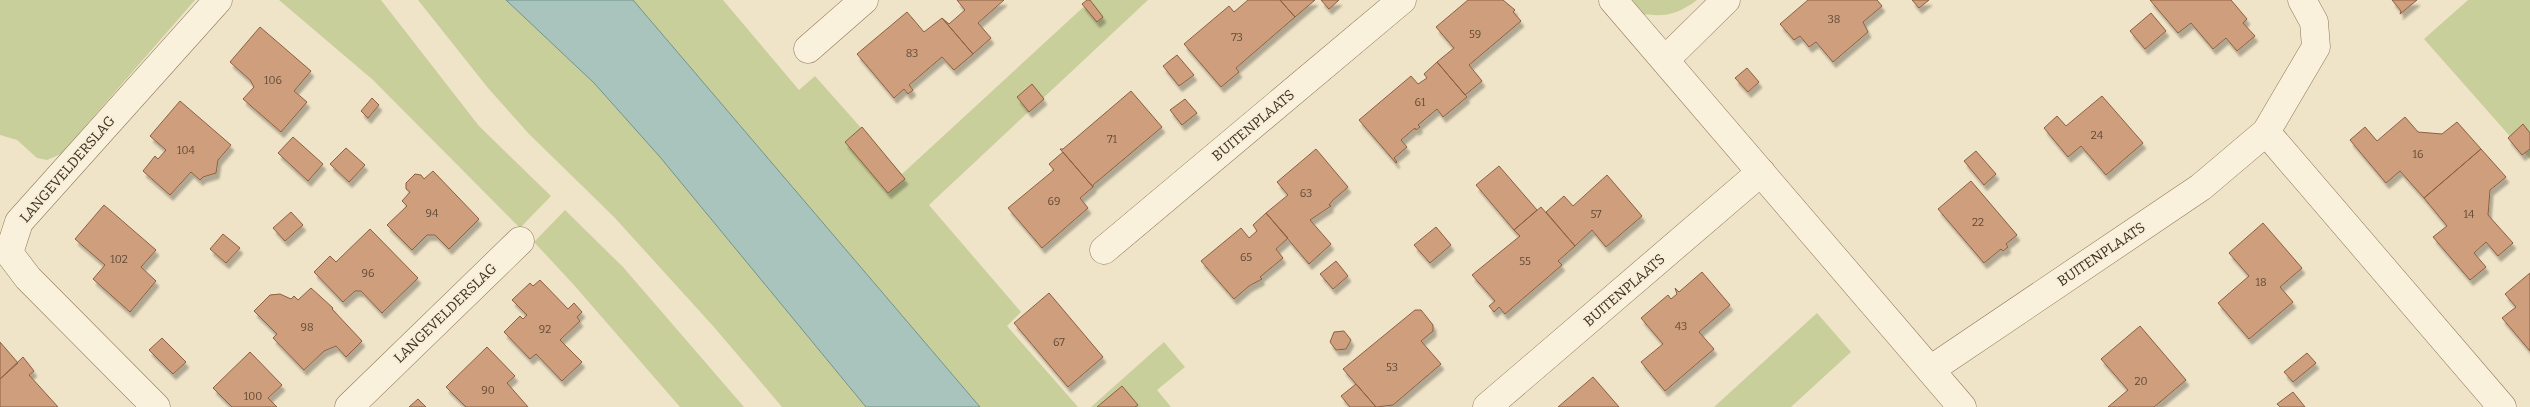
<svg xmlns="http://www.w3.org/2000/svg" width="2530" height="407" font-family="Bitter,serif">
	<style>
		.green { fill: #c9cf9b }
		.water { fill: #a9c4bc; stroke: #6f938a }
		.building { fill: #cf9f7d; stroke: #8d5f41; filter: url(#shadow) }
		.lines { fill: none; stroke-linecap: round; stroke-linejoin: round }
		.minor-casing { stroke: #8d765c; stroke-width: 29 }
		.minor { stroke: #faf1dc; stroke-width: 28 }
		.labels { text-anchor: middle; stroke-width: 4; stroke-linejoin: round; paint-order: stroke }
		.number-label { font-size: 11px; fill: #624a37 }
		.street-label { font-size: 14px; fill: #3d2e20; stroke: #f7eed8 }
	</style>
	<defs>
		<filter id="shadow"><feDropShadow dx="3" dy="5.5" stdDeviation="1" flood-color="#0004"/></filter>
	</defs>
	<rect width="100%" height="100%" fill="#f0e4c8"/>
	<!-- green -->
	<path class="green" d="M0,0H195L61,154L47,160L37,158L17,140L0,135Z
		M279,0H381L479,126L551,196L520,228L373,80Z
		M418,0H506L594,83L660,157L866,407H782L713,326L614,217L529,134L488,88Z
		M633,0H723L799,90L815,76L902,174L1091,0H1148L929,205L1021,312L1007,326L1078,407H980Z
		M1629,0H1697C1677,15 1665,17 1641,14Z
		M2468,0H2530V159L2424,39Z
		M565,210L623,267L744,407H680L573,284L534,242Z
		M1817,313L1851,352L1791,407H1714Z
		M1164,342L1185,367L1157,390L1171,407H1091Z"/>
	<!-- water -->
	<path class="water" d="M506,0H633L980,407H866L660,157L594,83Z"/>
	<!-- building -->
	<path class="building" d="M957,0H1004L978,23L991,38L973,54L942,18L949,24L965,10Z
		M1087,0H1090L1103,17L1097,22L1082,4Z
		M1248,0H1280L1295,17L1236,68L1239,72L1221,87L1184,44L1229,6L1234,12Z
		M1280,0H1315L1295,17Z
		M1321,0H1339L1329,9Z
		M1468,0H1503L1515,10L1513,12L1521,21L1469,65L1482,81L1465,95L1437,62L1454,48L1436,27Z
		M1808,0H1877L1882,6L1863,22L1868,32L1833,62L1816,42L1809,47L1800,36L1794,40L1780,24Z
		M1912,0H1929L1919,8Z
		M2150,0H2231L2247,19L2243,23L2255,36L2237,51L2226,38L2213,49L2191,23L2178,33Z
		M2392,0H2417L2400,14L2401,11Z
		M907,12L924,32L942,18L973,54L954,70L942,57L909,85L913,90L908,94L904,89L894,98L857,54Z
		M2151,13L2166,31L2145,49L2130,31Z
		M260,27L311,71L294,91L307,102L281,132L243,99L254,87L250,80L230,62Z
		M1177,55L1194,75L1179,86L1163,66Z
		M1437,62L1467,97L1443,117L1437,109L1418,125L1420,127L1416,130L1415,128L1401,140L1407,147L1394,158L1397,162L1396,163L1359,120L1411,76L1418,84L1427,78L1424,74Z
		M1747,68L1759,82L1748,92L1735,78Z
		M1032,84L1044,99L1029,112L1017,97Z
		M1131,91L1162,127L1093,185V187L1060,149H1063Z
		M2102,96L2143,143L2106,175L2081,146L2068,157L2044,128L2057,116L2066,126Z
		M372,98L379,105L368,118L361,111Z
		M1185,99L1197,113L1182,125L1170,110Z
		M180,101L231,145L218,160L216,173L203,177L200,180L191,172L170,195L143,171L155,156L158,159L166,150L150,136Z
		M2405,117L2418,132L2442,134L2457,122L2481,149L2424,198L2400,171L2386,183L2350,140L2365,127L2377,141Z
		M2523,124L2530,133V149L2522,155L2508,138Z
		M862,127L905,179L888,193L845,142Z
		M293,137L323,164L308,181L278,153Z
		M346,148L365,165L349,182L330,164Z
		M1316,149L1348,187L1333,200L1329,205L1331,206L1310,220L1331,244L1309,264L1266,213L1288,195L1277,182Z
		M2481,149L2506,177L2490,190L2488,215L2513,243L2498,256L2486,242L2474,253L2486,267L2470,280L2433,237L2447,226L2424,198Z
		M1976,151L1996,174L1984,185L1964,161Z
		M1063,152L1093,187L1080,198L1088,208L1042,248L1008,208L1054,170L1049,164Z
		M1499,166L1537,210L1514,230L1476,185Z
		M433,171L479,219L449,249L435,235H427L412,250L387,225L407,206L402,201L410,192L406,189V183L415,174L421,175L424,179Z
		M1607,175L1642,216L1606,247L1592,230L1575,246L1546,212L1564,196L1573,206Z
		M1971,181L2017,235L2006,244L2008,247L2003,251L2001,249L1984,263L1938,209Z
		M104,205L156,250L141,267L156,281L130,312L93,279L105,265L75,239Z
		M1541,207L1575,246L1558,261L1562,265L1505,314L1499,307L1494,312L1489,306L1495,301L1472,275L1520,236L1514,230Z
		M291,212L303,225L285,241L273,228Z
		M1266,213L1288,238L1276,249L1283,258L1260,277L1262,279L1249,286L1234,299L1201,261L1241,228L1249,238L1257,231L1253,225Z
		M2263,223L2302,268L2280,287L2293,302L2249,339L2218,303L2249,276L2229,253Z
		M1436,227L1451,245L1430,263L1414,245Z
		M370,229L418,278L382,313L361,291H355L343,302L314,272L330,256L336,262Z
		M223,234L240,248L226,263L210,249Z
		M1336,261L1348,276L1333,289L1320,274Z
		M1702,272L1730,305L1699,332L1714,349L1665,391L1641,362L1663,344L1641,318L1668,295L1671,299L1677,294L1675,288L1679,292Z
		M2530,273V351L2502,318L2516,307L2505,294Z
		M540,280L568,309L574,303L582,312L577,317L580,321L560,340L582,362L562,381L536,354L530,359L504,332L520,316L523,319L527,315L512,300L530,283L533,286Z
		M311,288L333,308L332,309L362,341L346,357L336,346L324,351L304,370L273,338L277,334L254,311L270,295L280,294L291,299L294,296L298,300Z
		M1049,293L1103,357L1068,387L1014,323Z
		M1415,310H1421L1433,325V331L1421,341L1441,364L1393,405L1376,407L1343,369Z
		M2140,326L2186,380L2154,407H2108L2128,390L2101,359Z
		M1344,331L1351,340L1346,349L1336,350L1330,342L1334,332Z
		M162,338L186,362L173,374L149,350Z
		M0,342L18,363L0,379Z
		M487,347L515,376L507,383L528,407H466L446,387Z
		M250,352L282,385L268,398L277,407H232L213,388Z
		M2307,353L2316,363L2293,382L2284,372Z
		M23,357L34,371L29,375L58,407H0V379Z
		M1593,377L1619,407H1558Z
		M1356,384L1376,407H1350L1341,396Z
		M1122,386L1138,405L1135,407H1097Z
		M2293,392L2305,407H2280L2277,404Z
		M418,399L426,407H409Z"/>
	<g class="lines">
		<!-- minor casing -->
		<g class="minor-casing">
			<path id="minor" d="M1613,0L1962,407
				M808,49L864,0
				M1665,60L1726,0
				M2266,132L2502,407
				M1104,250L1402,0
				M1930,370L2201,187L2266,132L2316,47L2314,22L2302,0
				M156,407L28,278L9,253L19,222L218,0
				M349,407L520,241
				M1487,407L1761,172"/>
		</g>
		<!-- minor -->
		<use href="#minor" class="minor"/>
	</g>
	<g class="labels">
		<!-- number labels -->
		<g class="number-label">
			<text x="1834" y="23">38</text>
			<text x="1475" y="38">59</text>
			<text x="1237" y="41">73</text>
			<text x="912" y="57">83</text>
			<text x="273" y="84">106</text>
			<text x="1420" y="106">61</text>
			<text x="2097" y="139">24</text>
			<text x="1112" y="143">71</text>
			<text x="186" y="154">104</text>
			<text x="2418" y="158">16</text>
			<text x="1306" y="197">63</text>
			<text x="1054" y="205">69</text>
			<text x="432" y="217">94</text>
			<text x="1596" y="218">57</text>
			<text x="2469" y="218">14</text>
			<text x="1978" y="226">22</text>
			<text x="1246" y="261">65</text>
			<text x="119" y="263">102</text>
			<text x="1525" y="265">55</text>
			<text x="368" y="277">96</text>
			<text x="2261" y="286">18</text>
			<text x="1681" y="330">43</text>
			<text x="307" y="331">98</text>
			<text x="545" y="333">92</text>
			<text x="1059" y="346">67</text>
			<text x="1392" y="371">53</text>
			<text x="2141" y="385">20</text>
			<text x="488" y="394">90</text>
			<text x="253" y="400">100</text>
		</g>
		<!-- street labels -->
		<g class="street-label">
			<text transform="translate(1253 125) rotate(-40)" y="5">BUITENPLAATS</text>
			<text transform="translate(67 169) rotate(-49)" y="5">LANGEVELDERSLAG</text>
			<text transform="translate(2101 254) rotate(-34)" y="5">BUITENPLAATS</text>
			<text transform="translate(1624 290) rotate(-41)" y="5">BUITENPLAATS</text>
			<text transform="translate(445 313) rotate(-44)" y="5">LANGEVELDERSLAG</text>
		</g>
	</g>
</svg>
